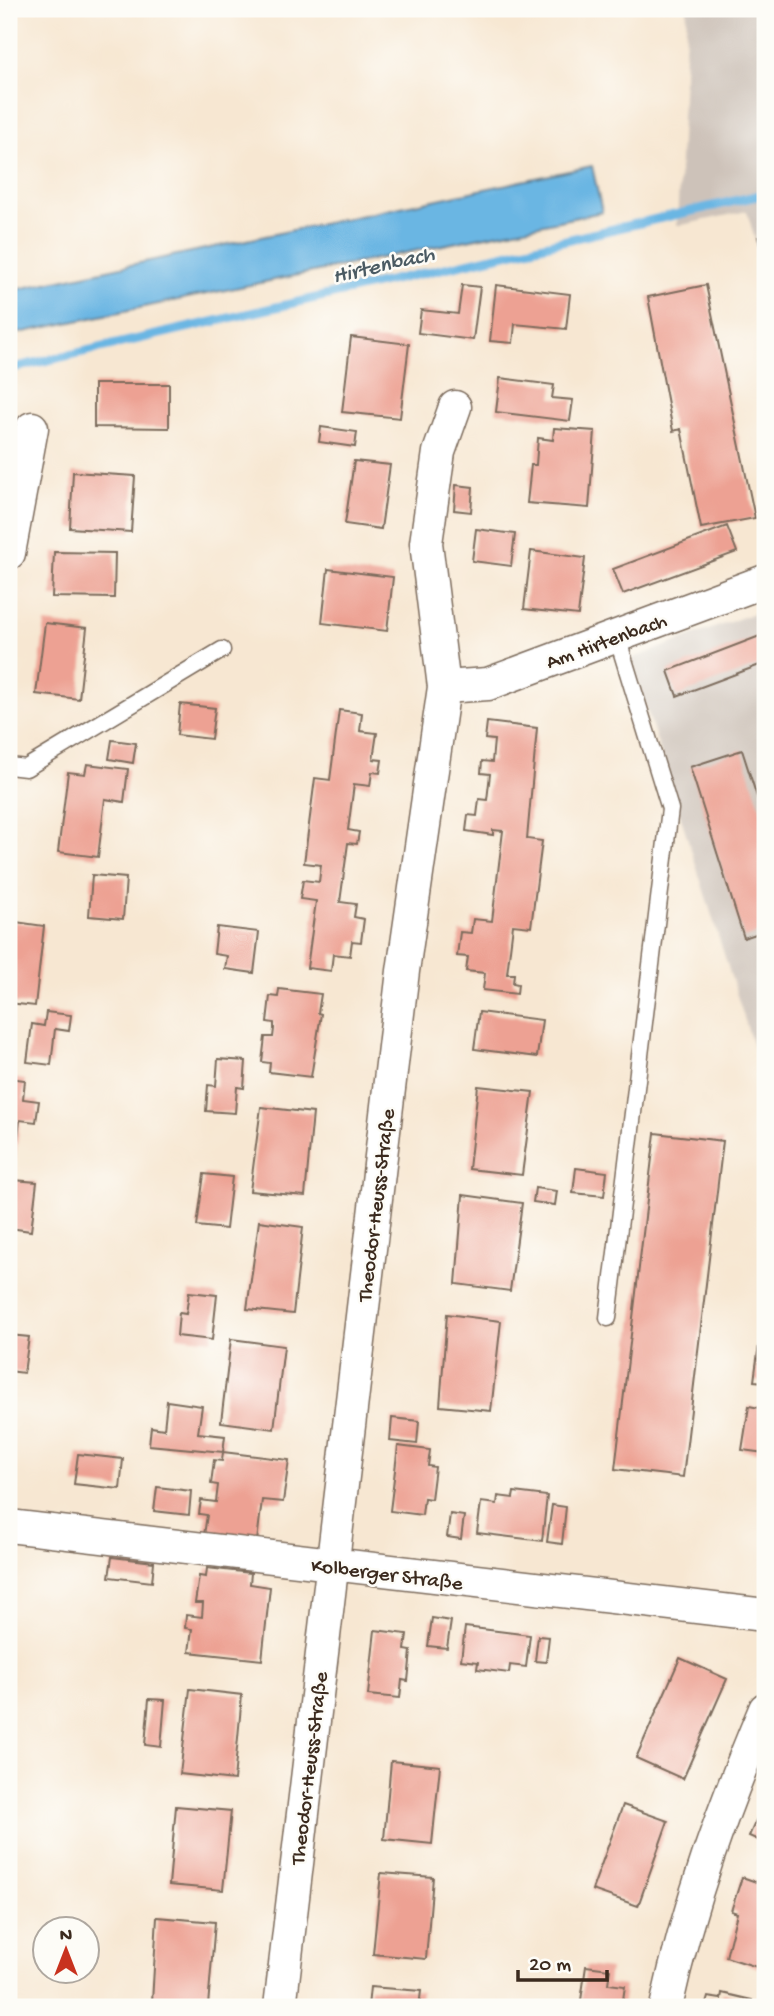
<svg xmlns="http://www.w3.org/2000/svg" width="774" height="2016" font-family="'Gochi Hand',sans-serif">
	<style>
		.industrial { fill: #cdc2b9 }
		.water { fill: #6ab6e3; stroke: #527080; stroke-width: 2 }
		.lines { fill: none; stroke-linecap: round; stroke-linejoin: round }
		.stream { stroke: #6ab6e3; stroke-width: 9 }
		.building { fill: #eda193 }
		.service-casing { stroke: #7d6c5d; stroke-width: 19 }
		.minor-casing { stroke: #7d6c5d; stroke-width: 35 }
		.service { stroke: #fff; stroke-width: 16 }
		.minor { stroke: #fff; stroke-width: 32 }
		.labels { text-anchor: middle; stroke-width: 5; stroke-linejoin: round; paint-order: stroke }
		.street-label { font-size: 21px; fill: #3b2a1e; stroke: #fdfcf7 }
		.water-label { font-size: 23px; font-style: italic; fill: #4b5b63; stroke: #fdfcf7 }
	</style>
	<rect width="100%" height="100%" fill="#fdfcf7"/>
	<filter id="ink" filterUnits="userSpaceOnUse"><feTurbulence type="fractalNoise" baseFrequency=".0143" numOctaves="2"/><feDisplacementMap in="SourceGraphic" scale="14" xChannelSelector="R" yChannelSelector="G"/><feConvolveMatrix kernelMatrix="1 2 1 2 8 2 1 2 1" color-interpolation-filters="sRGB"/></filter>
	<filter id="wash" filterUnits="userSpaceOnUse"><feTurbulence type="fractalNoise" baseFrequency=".00686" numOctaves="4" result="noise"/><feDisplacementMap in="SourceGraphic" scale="28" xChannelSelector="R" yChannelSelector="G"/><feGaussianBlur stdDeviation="1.57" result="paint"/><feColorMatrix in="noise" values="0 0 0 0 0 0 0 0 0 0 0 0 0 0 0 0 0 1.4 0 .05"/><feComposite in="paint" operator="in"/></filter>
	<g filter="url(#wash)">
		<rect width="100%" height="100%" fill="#f7e7d2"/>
		<!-- industrial -->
		<path class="industrial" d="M687,9H765V276L747,211L677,226Z
			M765,590V1084L631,659L762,610Z"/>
		<!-- water -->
		<path class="water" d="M592,166L602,212L9,335V291Z"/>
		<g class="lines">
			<!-- stream -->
			<path class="stream" d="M9,369L765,194"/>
		</g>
		<g id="blocks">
			<!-- building -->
			<path class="building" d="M765,235V263H764L758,237Z
				M462,285L480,287L473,340L418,333L421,310L458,314Z
				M496,285L570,294L566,329L515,324L513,343L490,341Z
				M706,285L755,518L701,528L681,429L673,431L648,297Z
				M351,337L409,344L400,418L342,412Z
				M500,378L554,385L552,398L573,400L570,421L496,412Z
				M94,384H169V428L94,427Z
				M321,427L357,432L355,447L319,442Z
				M554,428L595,431L589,508L527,503L531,465H536L538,438L553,440Z
				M354,461L390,465L381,529L345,524Z
				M73,472L135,476L131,532L70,528Z
				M456,485L473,487L471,512L454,510Z
				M727,526L737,552L623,594L613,569Z
				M476,529L515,534L511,566L472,561Z
				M531,551L585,558L578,615L524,609Z
				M54,552L115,553L114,598L52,597Z
				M328,569L393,577L387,631L322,623Z
				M45,623L87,628L79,699L36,694Z
				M765,634V663L677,696L668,671Z
				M180,704L215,708L211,739L177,735Z
				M339,710L362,713L360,731L377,733L373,759L382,760L380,773L372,772L370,786L354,784L348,830L359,832L357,844L348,843L340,902L356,904L354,917L364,919L361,942L352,941L350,956L333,954L331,971L307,968L316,901L300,899L303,880L319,882L321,865L304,863L315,778L330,780Z
				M487,722L537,728L527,839L542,841L531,927L513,925L507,974H514L513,983L518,984L517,994L483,990L485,973L466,971L468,957L457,956L460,932L471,933L473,919L492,921L503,831L493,830V835L466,831L468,815L477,816L479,799L487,800L490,774L481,773L482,761L492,762L494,740L485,739Z
				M112,740L136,743L133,763L109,759Z
				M742,750L765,822V931L744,938L690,767Z
				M87,764L128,769L124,802L105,799L98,857L58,852L68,772L85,774Z
				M92,875L126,878L123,919L89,916Z
				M9,921L44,926L35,1006L9,1003Z
				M217,927L259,932L254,973L225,969L227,956L214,954Z
				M279,989L321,994L318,1013L321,1014L311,1077L269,1072L270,1063L262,1062L265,1037H273L274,1029V1023L267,1022L270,996L278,997Z
				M46,1012L71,1015L69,1031L55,1029L51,1065L27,1062L32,1024L44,1026Z
				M479,1012L542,1020L537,1057L474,1049Z
				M218,1059L246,1061L244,1088L237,1087L235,1113L206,1111L208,1085L216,1086Z
				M9,1078L25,1080L23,1099L39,1101L36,1122L20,1120L15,1160L9,1159Z
				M478,1086L533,1092L522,1175L469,1169Z
				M261,1107L313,1113L305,1196L250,1191Z
				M655,1133L723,1141L683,1477L615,1469Z
				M576,1168L607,1172L604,1196L573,1193Z
				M204,1174L232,1177L226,1229L197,1226Z
				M13,1180L37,1182L31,1231L9,1228V1197Z
				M535,1188L557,1191L555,1205L533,1202Z
				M463,1195L522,1203L510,1291L456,1284Z
				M259,1221L303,1227L293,1314L247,1309Z
				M189,1292L217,1295L212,1340L177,1336L179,1313L186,1314Z
				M764,1307H765V1382L754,1381Z
				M447,1314L501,1321L491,1411L440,1406Z
				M9,1335L29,1337L24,1373L9,1371Z
				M231,1339L284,1346L274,1429L221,1422Z
				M167,1401L202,1406L198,1433L225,1436L223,1452L149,1445L151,1427L164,1429Z
				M749,1406L765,1409V1453L742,1450Z
				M392,1418L419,1421L417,1444L390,1441Z
				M398,1446L430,1450L428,1466L435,1467L431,1499L424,1498L422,1515L390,1511Z
				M223,1452L289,1460L283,1502L262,1500L257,1541L204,1535L207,1515L199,1514L201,1500L216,1502L218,1485L211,1484L214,1460L222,1461Z
				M78,1454L123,1459L120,1489L74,1484Z
				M157,1487L191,1491L189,1515L154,1511Z
				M514,1492L547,1496L542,1541L477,1533L481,1502L497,1504L498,1496L513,1498Z
				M552,1505L566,1507L562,1544L547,1542Z
				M450,1514L464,1516L461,1539L447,1537Z
				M112,1557L154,1562L152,1582L109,1577Z
				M207,1568L251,1573L250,1584L270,1587L262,1660L189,1652L192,1629L185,1628L186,1615L202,1617L203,1603H195L199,1576L206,1577Z
				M432,1618L451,1621L447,1648L428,1646Z
				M465,1627L530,1635L526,1667L510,1665L509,1673L477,1669L478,1662L461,1660Z
				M375,1630L407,1634L405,1650L411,1651L408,1681L402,1680L400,1698L368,1695Z
				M538,1636L549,1637L546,1662L535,1661Z
				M680,1658L727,1679L683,1779L636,1758Z
				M190,1689L242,1695L234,1780L180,1774Z
				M149,1699L165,1700L161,1747L145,1745Z
				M391,1761L440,1766L432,1844L384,1839Z
				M623,1805L668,1821L638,1906L592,1890Z
				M176,1806L231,1811L223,1890L169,1885Z
				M758,1816L765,1820V1843L749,1836Z
				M381,1873L433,1877L426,1959L373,1954Z
				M742,1877L765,1885L763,1969L726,1957L737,1913L731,1911Z
				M157,1917L215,1922L208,2006L152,2002Z
				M586,1966L610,1969L608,1984L625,1986L622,2007H580Z
				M370,1987L421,1991L419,2007H368Z
				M722,1993L752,2000L751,2007H705L708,1997L721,1999Z"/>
		</g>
	</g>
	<g filter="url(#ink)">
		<use href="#blocks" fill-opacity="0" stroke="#7d6c5d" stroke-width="2"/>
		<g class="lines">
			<!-- service casing -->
			<g class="service-casing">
				<path id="service" d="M9,766L26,768L222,650
					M608,1318L670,809L617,637"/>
			</g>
			<!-- minor casing -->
			<g class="minor-casing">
				<path id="minor" d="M9,553L32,428
					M444,687L488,684L765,581
					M9,1526L765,1615
					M280,2007L403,971L444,687L426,543L439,452L455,407
					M666,2007C689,1901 723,1809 765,1709"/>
			</g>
			<!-- service -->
			<use href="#service" class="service"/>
			<!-- minor -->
			<use href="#minor" class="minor"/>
		</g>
	</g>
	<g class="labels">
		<!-- street labels -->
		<g class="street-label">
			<text transform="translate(606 640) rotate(-20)" y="7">Am Hirtenbach</text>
			<text transform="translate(375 1205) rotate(-83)" y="7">Theodor-Heuss-Straße</text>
			<text transform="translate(387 1573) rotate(7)" y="7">Kolberger Straße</text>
			<text transform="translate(308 1768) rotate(-83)" y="7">Theodor-Heuss-Straße</text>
		</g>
		<!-- water labels -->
		<g class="water-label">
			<text transform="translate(383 263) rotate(-13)" y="8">Hirtenbach</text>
		</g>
	</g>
	<!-- margin -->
	<rect width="774" height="2016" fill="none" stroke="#fdfcf7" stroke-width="35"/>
	<!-- north arrow -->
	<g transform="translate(66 1950)"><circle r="33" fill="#fdfcf7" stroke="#afa8a0" stroke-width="2"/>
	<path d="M0-5L12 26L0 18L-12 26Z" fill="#c8321e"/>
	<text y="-10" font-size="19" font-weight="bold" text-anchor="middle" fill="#3b2a1e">N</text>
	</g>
	<!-- scale -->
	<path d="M518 1970v10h89v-10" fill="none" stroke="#3b2a1e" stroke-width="3.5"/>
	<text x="529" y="1970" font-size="21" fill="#3b2a1e" stroke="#fdfcf7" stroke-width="5" paint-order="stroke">20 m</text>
</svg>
